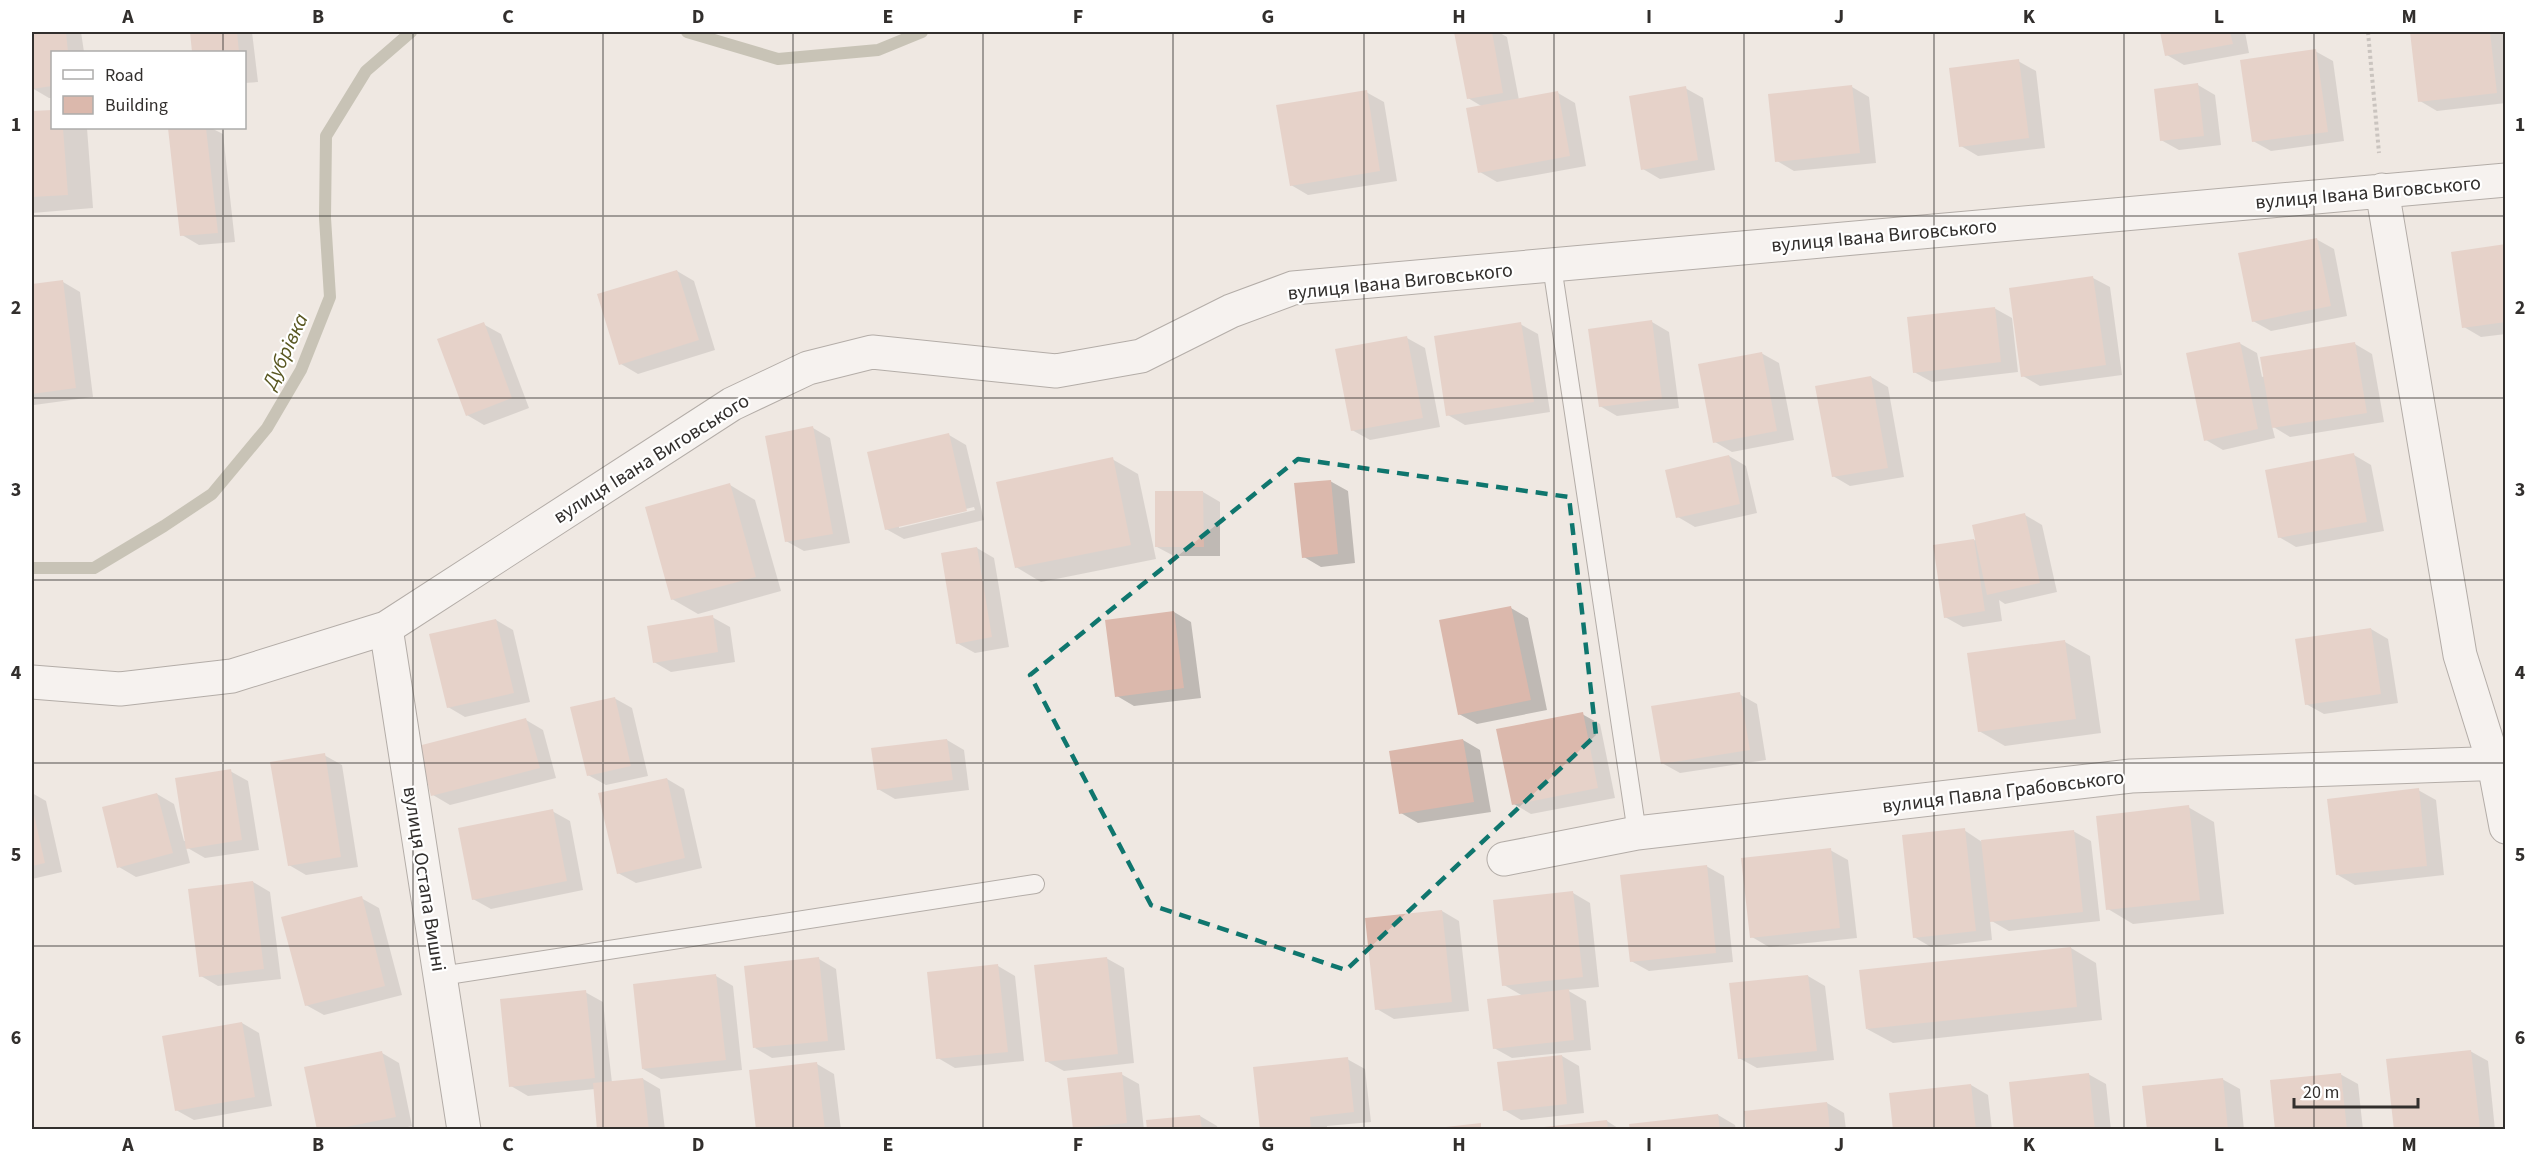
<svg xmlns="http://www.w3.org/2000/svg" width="2537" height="1161" font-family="'Source Sans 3',sans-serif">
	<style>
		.shadow { fill: #0003; fill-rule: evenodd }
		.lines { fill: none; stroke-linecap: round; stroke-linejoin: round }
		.stream { stroke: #999880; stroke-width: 12 }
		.building { fill: #dbb8ac }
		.lane-casing { stroke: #6c6661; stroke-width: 20 }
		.street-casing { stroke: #6c6661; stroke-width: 35 }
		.path { stroke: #9e9995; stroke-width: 4; stroke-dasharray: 3 3; stroke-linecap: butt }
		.lane { stroke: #fff; stroke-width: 18 }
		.street { stroke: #fff; stroke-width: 33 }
		.marked { fill: none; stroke: #0f766e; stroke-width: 4.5; stroke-dasharray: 12 8; stroke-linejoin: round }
		.grid { fill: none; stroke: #322f2d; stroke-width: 1.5; stroke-opacity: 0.55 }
		.labels { text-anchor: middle; stroke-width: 4.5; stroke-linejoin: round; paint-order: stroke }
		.street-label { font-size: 20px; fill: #322f2d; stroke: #fff }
		.water-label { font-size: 21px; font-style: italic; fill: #595721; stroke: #fff }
		.neatline { fill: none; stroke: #322f2d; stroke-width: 2 }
		.grid-label { font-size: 20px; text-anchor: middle; font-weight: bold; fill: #322f2d }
	</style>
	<rect width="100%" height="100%" fill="#efe8e2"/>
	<!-- shadow -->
	<path class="shadow" d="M32,32H81L84,52H52V98H49L32,88Z
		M191,32H252L258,82L244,83V52H193Z
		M1464,32H1498L1507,37L1519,100L1558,93L1575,103L1586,166L1497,182L1480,172L1483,107L1468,98L1456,33Z
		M2162,32H2245L2249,53L2184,65L2167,55Z
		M2411,32H2505L2506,103L2437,111L2420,101Z
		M2315,51L2333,61L2344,141L2271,151L2253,141Z
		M2018,61L2036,71L2045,148L1978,156L1961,146Z
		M2198,85L2215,95L2221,145L2179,150L2161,140Z
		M1852,87L1869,97L1876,163L1794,171L1777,161Z
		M1685,88L1703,98L1715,170L1660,179L1643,169Z
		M1366,92L1384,102L1397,181L1308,195L1291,185Z
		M52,111V128H87L93,208L32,213V113Z
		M169,128H211L223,134L235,242L199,245L182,235Z
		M2316,239L2334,249L2347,316L2271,331L2253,321Z
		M2506,245V334L2481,337L2464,327Z
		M677,271L694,281L715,350L638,374L621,364Z
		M2093,278L2110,287L2122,375L2040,386L2023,376Z
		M63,282L80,292L93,397L34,405L32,403V286Z
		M1994,308L2012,318L2018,372L1932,382L1914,372Z
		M1652,322L1669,332L1679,408L1617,416L1600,406Z
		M483,324L501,334L529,408L484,425L467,415Z
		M1520,324L1538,334L1550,412L1465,425L1448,415Z
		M1407,338L1425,348L1440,427L1370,440L1352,430Z
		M2239,343L2257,353L2262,377L2355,344L2372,354L2384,422L2290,437L2272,426L2275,438L2223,450L2206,440Z
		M1761,353L1779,363L1794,440L1732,452L1715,442Z
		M1871,377L1888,387L1904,477L1850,486L1833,476Z
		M813,428L830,438L850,543L804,551L786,541Z
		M949,435L966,445L984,520L904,539L886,529ZM974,507L975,510L899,528V525Z
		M2354,455L2371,465L2384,531L2296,547L2279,537Z
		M1729,456L1746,466L1757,513L1695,527L1678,517Z
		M1112,459L1138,474L1156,559L1041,582L1016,567Z
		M1330,481L1348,491L1355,563L1321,567L1304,557Z
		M730,485L755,500L781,591L698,614L672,599Z
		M1157,492H1203L1220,502V556H1174L1157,547Z
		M2025,515L2042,525L2057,592L2005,604L1999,600L2002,621L1963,627L1945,617L1934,547L1976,540Z
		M977,548L994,558L1009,647L975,653L957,643Z
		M1511,608L1528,618L1547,710L1477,724L1459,714Z
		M1174,612L1191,622L1201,698L1134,706L1117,696Z
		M712,617L730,627L735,662L671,672L654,662Z
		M496,620L513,630L530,702L465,717L448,707Z
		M2371,629L2388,639L2398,703L2324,714L2306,704Z
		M2065,642L2090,656L2101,733L2005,746L1979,731Z
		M1739,694L1757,704L1766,760L1680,773L1662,763Z
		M614,698L632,708L648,776L606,785L588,775Z
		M1582,714L1600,724L1615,798L1531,814L1514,804Z
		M526,720L543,730L556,778L450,805L433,795Z
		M947,740L964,750L969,790L895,799L878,789Z
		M1463,740L1480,750L1491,812L1418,823L1401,813Z
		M324,755L342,765L358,867L306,875L289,865Z
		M230,771L248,781L259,850L205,858L186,847L190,863L136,877L119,867L157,794L174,804L184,841H186Z
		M667,779L684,789L702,868L636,883L618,873Z
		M2418,790L2436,800L2444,875L2355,885L2338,875Z
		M32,793L46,801L62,872L32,879Z
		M2188,807L2214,822L2224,914L2133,924L2108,909Z
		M552,811L570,821L583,890L491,909L473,899Z
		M1964,830L1982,842L2073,831L2091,841L2100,921L2009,931L1990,920L1992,940L1931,947L1914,937Z
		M1830,850L1848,860L1857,938L1769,947L1752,937Z
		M1706,866L1724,876L1733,962L1649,971L1631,961Z
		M253,882L270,892L281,979L218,986L201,976Z
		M1573,893L1590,903L1599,987L1567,990L1586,1001L1591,1050L1512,1058L1494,1048L1523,996L1504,985Z
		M361,898L379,908L402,995L324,1015L306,1005Z
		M1442,911L1459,921L1469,1011L1394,1019L1377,1009Z
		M2071,948L2096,963L2102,1020L1893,1043L1867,1029Z
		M1106,958L1124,968L1134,1063L1064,1071L1046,1061Z
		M819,959L836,969L845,1050L772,1058L755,1048Z
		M998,966L1015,976L1024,1061L955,1068L938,1058Z
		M716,976L733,986L742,1070L661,1079L643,1069Z
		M1808,976L1825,986L1834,1060L1757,1068L1739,1058Z
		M585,992L603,1002L612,1083L643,1079L660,1089L665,1130H599L595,1089L528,1096L511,1086Z
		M242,1023L259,1033L272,1106L194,1120L176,1110Z
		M2470,1051L2488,1061L2495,1130H2395Z
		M382,1053L399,1063L412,1126L396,1130H318Z
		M1562,1056L1579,1066L1584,1113L1521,1120L1504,1110Z
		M1347,1059L1365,1069L1371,1122L1327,1126V1130H1261Z
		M817,1064L834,1074L841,1130H757Z
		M1121,1074L1139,1084L1144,1130L1074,1128Z
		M2088,1074L2106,1084L2111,1130H2016Z
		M2340,1074L2358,1084L2363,1130H2277Z
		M2222,1079L2240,1089L2244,1130H2149Z
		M1971,1085L1988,1095L1992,1130H1894Z
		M1827,1103L1844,1113L1846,1130H1748Z
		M1718,1115L1735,1125L1736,1130H1631Z
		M1200,1116L1217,1126L1218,1130H1149Z
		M1607,1121L1621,1130H1535Z"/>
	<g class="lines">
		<!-- stream -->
		<path class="stream" d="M687,32L778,59L878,50L922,32
			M32,568H94L164,526L212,494L267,428L301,370L330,297L325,218L326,136L366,71L411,32"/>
	</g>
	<!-- building -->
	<path class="building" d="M32,32H66L68,52H52V86L32,89Z
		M190,32H237L239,52H192Z
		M1454,32H1492L1503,93L1467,99Z
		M2160,32H2230L2233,44L2165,56Z
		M2410,32H2490L2497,93L2418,102Z
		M2316,49L2328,132L2252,142L2240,60Z
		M2019,59L2029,138L1959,147L1949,68Z
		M2198,83L2204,136L2160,141L2154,89Z
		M1852,85L1860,153L1775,162L1768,94Z
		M1686,86L1698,160L1641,170L1629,96Z
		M1367,90L1380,171L1290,186L1276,105Z
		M1558,91L1570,156L1478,173L1466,108Z
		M52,110V128H63L68,195L32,197V111Z
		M168,128H206L218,233L180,236Z
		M2317,238L2331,306L2252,322L2238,253Z
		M2506,244V322L2462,328L2451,252Z
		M677,270L699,340L619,365L597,294Z
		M2093,276L2106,365L2021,377L2009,288Z
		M63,280L76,388L32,394V284Z
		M1995,307L2001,362L1913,373L1907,317Z
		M1652,320L1662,399L1599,407L1588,329Z
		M484,322L512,398L466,416L437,339Z
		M1521,322L1534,402L1446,416L1434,336Z
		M1407,336L1423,418L1351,431L1335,349Z
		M2240,342L2258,429L2204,441L2186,353Z
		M2355,342L2367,413L2272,428L2260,357Z
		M1762,352L1777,431L1713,443L1698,364Z
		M1871,376L1888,468L1832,477L1815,386Z
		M813,426L833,534L785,542L765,436Z
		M949,433L967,511L885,530L867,452Z
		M2354,453L2367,522L2278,538L2265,470Z
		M1729,455L1740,504L1676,518L1665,470Z
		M1113,457L1131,545L1015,568L996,482Z
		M1331,480L1338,554L1302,558L1294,483Z
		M730,483L756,577L671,600L645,507Z
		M1155,491H1203L1204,547H1155Z
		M2025,513L2040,583L1987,595L1972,525Z
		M1974,539L1985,611L1944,618L1933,545Z
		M977,547L992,637L956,644L941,553Z
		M1511,606L1531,700L1458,715L1439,620Z
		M1174,611L1184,688L1115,697L1105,620Z
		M713,615L718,652L653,663L647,626Z
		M496,619L514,693L447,708L429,634Z
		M2371,628L2381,694L2305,705L2295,639Z
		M2065,640L2076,719L1978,732L1967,653Z
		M1740,692L1750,750L1661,764L1651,706Z
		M615,697L631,766L587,776L570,707Z
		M1583,712L1598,788L1512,805L1496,729Z
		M526,718L540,768L431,796L418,746Z
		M947,739L953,780L877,790L871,748Z
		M1463,739L1474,802L1399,814L1389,751Z
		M325,753L341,857L288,866L270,762Z
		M231,769L242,840L186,849L175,778Z
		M667,778L685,858L617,874L598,793Z
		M2419,788L2427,866L2336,875L2327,799Z
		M157,793L173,853L117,868L102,807Z
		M2189,805L2200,900L2106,910L2096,816Z
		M32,806L45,863L32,866Z
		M553,809L567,881L472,900L458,828Z
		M1965,828L1976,931L1913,938L1902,835Z
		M2074,830L2083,912L1990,922L1981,840Z
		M1831,848L1840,928L1750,938L1741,858Z
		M1707,865L1716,953L1630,962L1620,875Z
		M253,881L264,969L199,977L188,889Z
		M1573,891L1583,977L1502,986L1493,900Z
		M362,896L385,986L305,1006L281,917Z
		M1442,910L1452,1002L1375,1010L1365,918Z
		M2071,947L2077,1007L1866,1029L1859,970Z
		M819,957L828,1041L753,1048L744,966Z
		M1107,957L1118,1054L1045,1062L1034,965Z
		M998,964L1008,1052L936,1059L927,972Z
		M716,974L726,1060L642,1069L633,984Z
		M1808,975L1817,1051L1738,1059L1729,983Z
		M1569,989L1574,1040L1493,1049L1487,999Z
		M586,990L595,1078L509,1087L500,999Z
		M242,1022L255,1097L175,1111L162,1036Z
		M2471,1050L2480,1128L2394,1130L2386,1059Z
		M382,1051L396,1117L331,1130H317L304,1067Z
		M1562,1055L1567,1104L1503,1111L1497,1062Z
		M1348,1057L1354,1112L1310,1117L1311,1130H1260L1253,1067Z
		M817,1062L825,1130H756L749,1070Z
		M1122,1072L1127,1123L1073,1129L1067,1078Z
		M2089,1073L2095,1130H2014L2009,1082Z
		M2341,1073L2347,1130H2275L2270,1080Z
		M643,1078L649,1130H597L593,1083Z
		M2223,1078L2228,1130H2147L2142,1086Z
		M1971,1084L1976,1130H1893L1889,1093Z
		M1827,1102L1830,1130H1746L1744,1111Z
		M1718,1114L1720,1130H1630L1629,1124Z
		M1200,1115L1202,1130H1147L1146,1120Z
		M1607,1120L1608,1130H1535V1128Z
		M1481,1123V1130H1437V1128Z"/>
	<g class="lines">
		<!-- lane casing -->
		<g class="lane-casing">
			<path id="lane" d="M1552,266L1637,833
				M441,976L1035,884"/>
		</g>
		<!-- street casing -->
		<g class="street-casing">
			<path id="street" d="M2382,190L2460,655L2494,764L2506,827
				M386,628L464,1130
				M32,682L120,689L232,676L386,628L732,404L808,368L872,352L1056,371L1141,356L1231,311L1293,288L2506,180
				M1504,859L1637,833L2131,776L2506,763"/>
		</g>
		<!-- path -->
		<path class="path" d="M2368,32L2379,153"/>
		<!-- lane -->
		<use href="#lane" class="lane"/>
		<!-- street -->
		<use href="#street" class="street"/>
	</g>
	<!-- marked area -->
	<path d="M0 0H2537V1161H0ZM1298,459L1569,497L1596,735L1346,970L1151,905L1030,675Z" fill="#efe8e2" fill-opacity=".55" fill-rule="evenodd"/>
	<path class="marked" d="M1298,459L1569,497L1596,735L1346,970L1151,905L1030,675Z"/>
	<!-- grid -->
	<path class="grid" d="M223,32V52M413,32V1130M603,32V1130M793,32V1130M983,32V1130M1173,32V1130M1364,32V1130M1554,32V1130M1744,32V1130M1934,32V1130M2124,32V1130M2314,32V1130M223,128V1130M32,216H2506M32,398H2506M32,580H2506M32,763H2506M32,946H2506"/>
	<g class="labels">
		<!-- street labels -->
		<g class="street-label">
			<text transform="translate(2368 192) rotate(-5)" y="7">вулиця Івана Виговського</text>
			<text transform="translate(1884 235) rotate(-5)" y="7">вулиця Івана Виговського</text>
			<text transform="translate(1400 281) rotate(-6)" y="7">вулиця Івана Виговського</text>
			<text transform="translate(651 458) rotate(-32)" y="7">вулиця Івана Виговського</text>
			<text transform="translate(2003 791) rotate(-7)" y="7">вулиця Павла Грабовського</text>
			<text transform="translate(425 879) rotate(81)" y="7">вулиця Остапа Вишні</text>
		</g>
		<!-- water labels -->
		<g class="water-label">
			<text transform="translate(285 351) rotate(-65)" y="7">Дубрівка</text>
		</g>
	</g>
	<!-- border -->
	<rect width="2537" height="1161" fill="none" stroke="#ffffff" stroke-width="66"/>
	<!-- legend -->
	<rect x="51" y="51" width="195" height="78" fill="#ffffff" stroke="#adacab" stroke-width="1.5"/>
	<rect x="63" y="70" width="30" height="9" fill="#ffffff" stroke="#adacab" stroke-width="1.5"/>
	<text x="105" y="81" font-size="18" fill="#322f2d">Road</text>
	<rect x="63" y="96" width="30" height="18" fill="#dbb8ac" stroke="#adacab" stroke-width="1.5"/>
	<text x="105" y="111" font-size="18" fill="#322f2d">Building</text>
	<!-- scale -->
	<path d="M2294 1098v9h124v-9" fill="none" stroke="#322f2d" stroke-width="3"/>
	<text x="2303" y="1098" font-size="18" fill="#322f2d" stroke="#ffffff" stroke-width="4.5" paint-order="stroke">20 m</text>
	<rect x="33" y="33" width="2471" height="1095" class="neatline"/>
	<g class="grid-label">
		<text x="128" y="23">A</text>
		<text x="318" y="23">B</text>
		<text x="508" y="23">C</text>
		<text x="698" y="23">D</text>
		<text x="888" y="23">E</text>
		<text x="1078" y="23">F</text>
		<text x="1268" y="23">G</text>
		<text x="1459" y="23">H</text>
		<text x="1649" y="23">I</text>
		<text x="1839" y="23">J</text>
		<text x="2029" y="23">K</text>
		<text x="2219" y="23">L</text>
		<text x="2409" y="23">M</text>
		<text x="16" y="131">1</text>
		<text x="2520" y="131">1</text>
		<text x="16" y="314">2</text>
		<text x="2520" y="314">2</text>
		<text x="16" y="496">3</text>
		<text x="2520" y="496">3</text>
		<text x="16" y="679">4</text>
		<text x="2520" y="679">4</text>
		<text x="16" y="861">5</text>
		<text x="2520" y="861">5</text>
		<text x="16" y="1044">6</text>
		<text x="2520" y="1044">6</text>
		<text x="128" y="1151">A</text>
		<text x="318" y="1151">B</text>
		<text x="508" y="1151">C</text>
		<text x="698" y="1151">D</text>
		<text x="888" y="1151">E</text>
		<text x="1078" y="1151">F</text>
		<text x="1268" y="1151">G</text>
		<text x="1459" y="1151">H</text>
		<text x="1649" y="1151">I</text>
		<text x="1839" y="1151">J</text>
		<text x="2029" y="1151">K</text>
		<text x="2219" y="1151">L</text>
		<text x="2409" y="1151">M</text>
	</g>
</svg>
